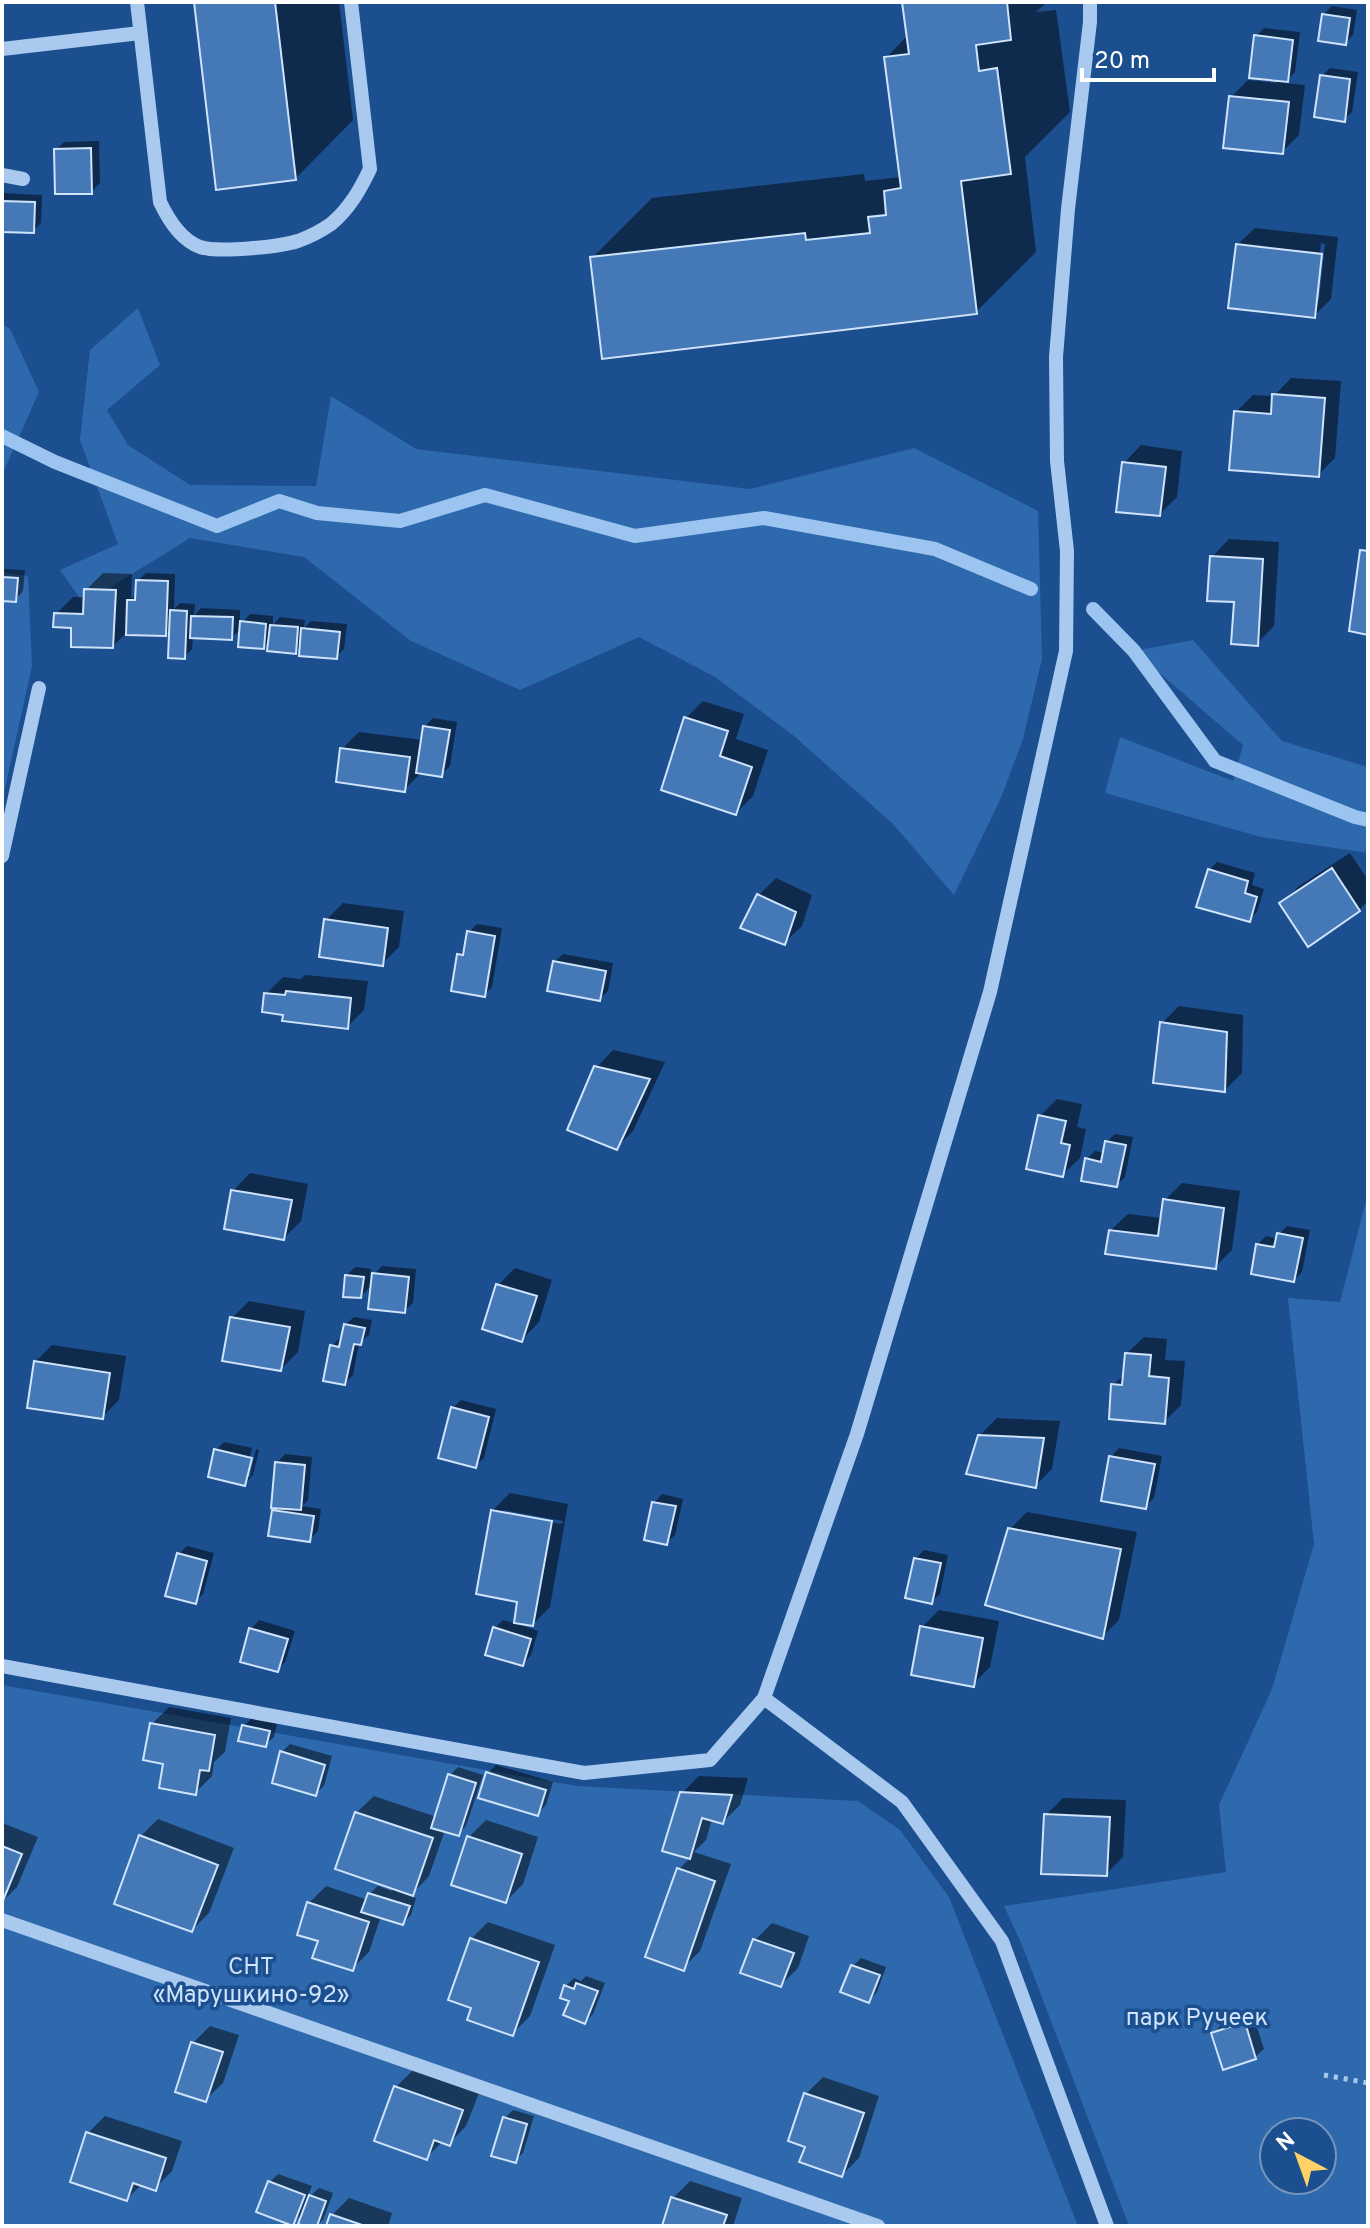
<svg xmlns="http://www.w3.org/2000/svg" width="1370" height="2228" font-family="Overpass,sans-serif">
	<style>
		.green { fill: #2e69ad; fill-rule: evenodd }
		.shadow { fill: #0007; fill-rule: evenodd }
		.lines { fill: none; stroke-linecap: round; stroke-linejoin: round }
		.stream { stroke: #9cc4f0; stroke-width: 14 }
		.building { fill: #4478b7; stroke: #cfe3fa; stroke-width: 2 }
		.path { stroke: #a9c9ee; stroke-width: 5; stroke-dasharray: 4 6; stroke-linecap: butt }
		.minor { stroke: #a9c9ee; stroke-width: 14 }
		.labels { text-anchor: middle; stroke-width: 7; stroke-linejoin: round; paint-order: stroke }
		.park-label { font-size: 24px; fill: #cfe3fa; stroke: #1b4f8f }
	</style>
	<rect width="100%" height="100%" fill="#1b4f8f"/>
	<!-- green -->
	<path class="green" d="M138,308L160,365L107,410L128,445L190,485L316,486L331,396L416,449L750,489L914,448L1038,511L1042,659L1023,739L1001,798L954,895L893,824L794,736L715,677L639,637L520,690L411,641L304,557L190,538L84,604L60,570L118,544L80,440L90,350Z
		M2,324L10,329L39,392L2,475Z
		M2,572L28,576L32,666L2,802Z
		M1193,640L1282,741L1368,767V853L1261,837L1105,793L1120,737L1233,781L1243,745L1134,651Z
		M1368,1193V2226H1129L1022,1945L1004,1906L1226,1872L1219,1805L1272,1689L1314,1544L1288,1298L1340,1302ZM1274,2132H1322V2180H1274Z
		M2,1685L577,1786L858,1801L900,1830L949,1897L1078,2226H2Z"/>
	<!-- shadow -->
	<path class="shadow" d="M196,2H339L353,120L295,179Z
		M904,2H1047L1036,12L1056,10L1070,112L1025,157L1036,252L976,312L592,258L652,198L864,174L865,181L901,177L886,58L908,35Z
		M1332,6L1357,10L1353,35L1345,43L1324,14Z
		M1264,28L1300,32L1295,72L1284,83L1305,85L1299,135L1282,152L1231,97L1248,80L1276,83V79L1256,36Z
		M1330,68L1358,72L1352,112L1344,120L1322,76Z
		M99,141L100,183L91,192L56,150L64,142Z
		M2,193L42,195L41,223L33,231L2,230Z
		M1255,228L1338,237L1331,299L1314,316L1237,245ZM1321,243L1325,244L1319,300H1315Z
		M1291,378L1341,381L1335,458L1318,475L1236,412L1253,395L1274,396Z
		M1141,445L1182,451L1177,497L1160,514L1124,463Z
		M1229,539L1279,542L1274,626L1257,643L1212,557Z
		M2,569L25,570L23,591L15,600L2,599Z
		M103,573L132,574L131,599L137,592V581L146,573L175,574L174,609L180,603L195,604L194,616L201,608L240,610V625L250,614L273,616V625L280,617L305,620L304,628L311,621L347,624L344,649L336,657L302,644L295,652L270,640L263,647L242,628L231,638L193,636L192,649L184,657L171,628L165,634L126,633L113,646L74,626L56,614L73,597H86V590Z
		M703,701L744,714L736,739L768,750L753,796L736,813L686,718Z
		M433,718L457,722L450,766L442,774L422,772L404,790L342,749L359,732L423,740L425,726Z
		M1350,853L1368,880V901L1359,910L1282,903L1299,886Z
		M1217,862L1255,873L1252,885L1264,889L1257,912L1249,920L1209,870Z
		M776,878L812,895L802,926L784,943L759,895Z
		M343,903L404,911L399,947L382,964L326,920Z
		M477,924L502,928L492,987L484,995L459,955L466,948L469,932Z
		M563,954L613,963L608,991L600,999L554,962Z
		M305,975L368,981L364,1010L347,1027L285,1013L266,994L283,977L301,979Z
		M1179,1006L1243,1015L1242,1073L1225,1090L1162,1023Z
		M613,1050L665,1062L633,1131L616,1148L596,1068Z
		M1057,1099L1082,1104L1077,1127L1086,1129L1080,1158L1062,1175L1040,1116Z
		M1115,1134L1133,1137L1125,1177L1117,1185L1087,1159L1095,1151L1105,1153L1107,1142Z
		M250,1173L308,1184L301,1221L284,1238L233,1191Z
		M1182,1183L1240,1191L1232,1250L1215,1267L1110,1231L1128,1214L1162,1218L1165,1200Z
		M1287,1226L1310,1230L1302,1272L1294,1280L1258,1244L1266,1236L1278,1239L1279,1234Z
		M382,1266L416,1269L413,1303L404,1311L373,1284L361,1296L346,1276L355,1267L371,1269L370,1278Z
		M515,1268L552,1280L539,1322L522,1340L498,1285Z
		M249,1301L305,1311L298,1352L281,1369L232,1318Z
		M354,1317L372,1320L369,1335L359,1343L353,1375L345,1383L332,1346L340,1338H342L345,1325Z
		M1144,1337L1167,1339L1165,1360L1185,1361L1181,1405L1164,1422L1113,1385L1125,1374L1126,1354Z
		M52,1345L126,1356L119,1400L102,1417L35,1362Z
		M461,1400L496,1409L484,1458L475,1466L453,1408Z
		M997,1418L1060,1421L1052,1469L1035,1486L979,1436Z
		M224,1442L252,1448L245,1477H250L256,1449L259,1450L253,1475L245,1484L216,1450Z
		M1119,1448L1162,1456L1154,1498L1145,1507L1111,1457Z
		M285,1454L312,1457L308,1500L302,1506L321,1509L318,1531L310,1539L273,1511L279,1506L277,1463Z
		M510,1493L568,1504L550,1607L533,1624L518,1622V1624L538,1631L531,1655L523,1664L495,1628L503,1620L516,1624L520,1600L492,1511ZM503,1510L563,1521L562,1524L503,1514Z
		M662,1494L683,1499L675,1535L666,1543L654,1503Z
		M1027,1512L1137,1532L1119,1620L1102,1637L1010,1529Z
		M187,1546L214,1553L203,1594L195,1602L179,1554Z
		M924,1550L948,1555L940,1594L931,1602L916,1558Z
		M939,1610L999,1621L990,1667L973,1684L922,1627Z
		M259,1620L295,1631L285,1662L277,1670L251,1629Z
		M169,1707L231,1718L225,1752L214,1762L212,1776L195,1793L166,1762L152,1724Z
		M252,1718L277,1723L274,1737L265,1745L244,1726Z
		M290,1744L332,1756L324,1786L315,1794L282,1752Z
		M496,1765L553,1782L546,1805L538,1813L488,1773Z
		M458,1767L483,1775L466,1826L458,1834L445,1830L429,1876L410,1896L416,1898L411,1915L403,1923L381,1916L369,1952L352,1969L321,1940L309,1903L326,1886L368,1900L369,1894L378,1886L392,1891L393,1887L356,1813L374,1796L437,1817L450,1775Z
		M699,1776L748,1778L740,1805L723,1822L712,1819L706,1840L694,1852L731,1864L700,1951L683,1968L679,1869L691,1857L665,1850L682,1793Z
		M1063,1798L1126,1800L1123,1857L1106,1874L1046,1815Z
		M158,1819L234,1848L209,1913L192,1930L141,1836Z
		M486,1820L538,1837L523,1884L506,1901L469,1837Z
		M2,1823L38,1837L17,1887L2,1902Z
		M488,1922L555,1945L530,2016L512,2034L471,1939Z
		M772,1923L809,1936L798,1968L781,1985L755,1940Z
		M861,1958L886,1967L877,1992L869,2001L853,1966Z
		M586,1976L605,1983L593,2014L585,2022L566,1986L574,1978L581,1981Z
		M1253,2015L1264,2049L1255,2057L1213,2034L1221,2025Z
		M210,2026L239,2035L223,2083L205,2100L193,2043Z
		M413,2070L479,2093L466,2126L449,2144L443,2141L426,2158L396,2087Z
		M823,2077L879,2096L859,2158L842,2175L807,2146L806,2094Z
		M513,2110L534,2116L523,2153L515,2161L505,2118Z
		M105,2116L182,2141L172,2171L155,2188L142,2184L127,2199L88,2133Z
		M278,2174L312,2186L306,2200L319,2188L333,2193L323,2220L316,2226H310L305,2211L292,2224L270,2182Z
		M690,2181L742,2198L733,2226H664L673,2198Z
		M349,2198L392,2213L388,2226H328L332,2215Z"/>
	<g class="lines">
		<!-- stream -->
		<path class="stream" d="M2,436L55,462L217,526L279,501L317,513L400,521L485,495L635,536L764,518L935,549L1031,589
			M1093,609L1134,651L1215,761L1355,817L1368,820"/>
	</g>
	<!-- building -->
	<path class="building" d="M194,2H275L296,180L216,190Z
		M902,2H1007L1011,40L976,45L979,71L997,68L1011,174L961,181L977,314L602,359L590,257L805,233L806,240L870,233L868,217L886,215L884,191L901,188L884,57L909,54Z
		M1322,14L1350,18L1346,45L1318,41Z
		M1254,35L1293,40L1288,82L1249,78Z
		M1320,75L1350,79L1345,122L1314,117Z
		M1229,96L1289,102L1283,154L1223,148Z
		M91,148L92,194H55L54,149Z
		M2,201L35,202L34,233L2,232Z
		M1236,244L1322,254L1315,318L1228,308Z
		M1272,394L1325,398L1319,477L1229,470L1234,411L1271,414Z
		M1122,462L1166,467L1160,516L1116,512Z
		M1360,550L1368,551V635L1349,631Z
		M1210,556L1263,559L1258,646L1231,644L1234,602L1207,601Z
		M2,577L18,578L16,602L2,601Z
		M136,580L168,581L166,636L126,635L127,600H135Z
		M84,589L116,590L113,648L71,647V628L53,627L54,613L83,614Z
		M170,610L187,611L185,659L168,658Z
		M191,616L233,617L232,640L190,638Z
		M240,621L266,624L264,649L238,647Z
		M270,625L298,627L296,654L267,651Z
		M301,628L340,632L337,659L299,656Z
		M684,717L728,731L720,756L752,767L736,815L661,790Z
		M423,726L450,730L442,777L416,773Z
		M340,748L410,757L405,792L336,782Z
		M1332,868L1360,911L1308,947L1279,903Z
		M1208,869L1248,881L1245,893L1257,897L1250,922L1196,907Z
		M757,894L796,912L785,945L740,928Z
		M324,919L388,928L383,966L319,957Z
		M467,931L495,936L485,997L451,991L457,954L463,955Z
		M553,961L606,971L600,1001L547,991Z
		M286,991L351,998L348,1029L282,1021L283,1015L262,1012L264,993L285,995Z
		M1160,1022L1227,1032L1225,1092L1153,1083Z
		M594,1066L650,1079L617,1150L567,1130Z
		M1038,1115L1066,1121L1061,1143L1070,1145L1063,1177L1026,1169Z
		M1105,1141L1126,1145L1117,1187L1081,1181L1085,1158L1101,1162Z
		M231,1190L292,1200L284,1240L224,1229Z
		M1163,1199L1224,1208L1216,1269L1105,1254L1109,1230L1158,1236Z
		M1277,1233L1303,1238L1294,1282L1251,1274L1256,1244L1274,1247Z
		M372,1273L409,1277L405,1313L368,1309Z
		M345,1275L364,1277L361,1298L343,1297Z
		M496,1284L537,1296L522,1342L482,1329Z
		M230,1317L290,1327L281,1371L222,1361Z
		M344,1324L365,1328L361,1345L354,1344L345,1385L323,1381L330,1345L339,1347Z
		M1125,1353L1151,1355L1149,1376L1169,1378L1165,1424L1109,1419L1111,1384L1122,1385Z
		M34,1361L110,1373L103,1419L27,1408Z
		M451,1407L489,1417L476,1468L438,1458Z
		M978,1435L1044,1438L1036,1488L966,1474Z
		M214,1449L252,1458L245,1486L208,1477Z
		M1109,1456L1155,1464L1146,1509L1101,1501Z
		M275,1462L305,1465L301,1510L271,1508Z
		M652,1502L676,1506L667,1545L644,1540Z
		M272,1510L314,1516L310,1542L268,1536Z
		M491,1510L552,1521L533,1626L514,1623L517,1602L476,1594Z
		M1008,1528L1121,1549L1103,1639L985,1605Z
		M177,1553L207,1561L196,1604L165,1596Z
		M914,1558L941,1563L932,1604L905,1598Z
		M920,1626L983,1638L974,1687L911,1675Z
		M493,1627L531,1639L523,1666L485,1655Z
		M249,1628L288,1639L278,1672L240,1662Z
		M150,1723L215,1735L209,1771L200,1770L196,1795L159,1788L163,1764L143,1760Z
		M242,1725L270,1731L266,1747L238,1741Z
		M280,1751L325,1765L316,1796L272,1783Z
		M486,1772L546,1790L538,1816L478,1798Z
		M448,1774L476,1783L459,1836L431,1828Z
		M680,1792L732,1795L723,1824L702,1818L690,1859L662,1851Z
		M355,1812L433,1838L413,1896L335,1869Z
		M1044,1814L1110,1817L1107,1876L1041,1874Z
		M139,1835L218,1865L192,1932L114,1904Z
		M467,1836L522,1854L506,1903L451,1885Z
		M2,1846L22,1854L2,1903Z
		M677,1868L715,1881L684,1971L645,1957Z
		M368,1893L410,1906L403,1925L361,1912Z
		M307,1902L369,1922L353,1971L312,1958L318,1941L297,1935Z
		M470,1938L539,1962L513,2036L467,2020L471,2008L448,2000Z
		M753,1939L794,1953L781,1987L740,1973Z
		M851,1965L880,1975L869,2003L840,1992Z
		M576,1983L598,1991L585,2024L563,2015L569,2001L560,1998L564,1985L574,1989Z
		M1245,2022L1256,2059L1223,2070L1211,2033Z
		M191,2042L223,2052L206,2102L175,2092Z
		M394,2086L463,2110L450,2146L434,2140L427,2160L374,2141Z
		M804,2093L864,2113L842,2177L799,2162L805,2147L788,2141Z
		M503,2117L527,2124L516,2163L491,2156Z
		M86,2132L166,2158L156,2191L133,2183L127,2201L70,2182Z
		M268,2181L305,2195L293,2226L256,2212Z
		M309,2195L326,2201L317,2226H305L298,2224Z
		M671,2197L727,2215L723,2226H662Z
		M330,2214L365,2226H326Z"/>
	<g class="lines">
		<!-- path -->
		<path class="path" d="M1324,2075L1368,2083"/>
		<!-- minor -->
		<path class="minor" d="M137,2L160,202C168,219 181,240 200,247C218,253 279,247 298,241C309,237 321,231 331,224C349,209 360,190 370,169L351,2
			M2,49L140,33
			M2,175L23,179
			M2,856L39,688
			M2,1666L584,1773L710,1760L764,1698L902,1802L1002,1941L1107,2226
			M764,1698L857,1434L990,992L1066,651L1067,551L1057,461L1056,357L1068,209L1090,22V2
			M2,1920L878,2226"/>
	</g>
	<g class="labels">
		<!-- park labels -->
		<g class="park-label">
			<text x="251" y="1974">СНТ<tspan x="251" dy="28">«Марушкино-92»</tspan></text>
			<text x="1197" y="2025">парк Ручеек</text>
		</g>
	</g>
	<!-- border -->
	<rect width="1370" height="2228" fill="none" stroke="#ffffff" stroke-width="8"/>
	<!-- north arrow -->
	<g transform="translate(1298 2156) rotate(319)"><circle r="38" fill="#1b4f8f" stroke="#7695bc" stroke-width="2"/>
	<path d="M0-6L14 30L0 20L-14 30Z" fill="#ffd166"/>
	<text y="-12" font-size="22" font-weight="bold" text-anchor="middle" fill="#ffffff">N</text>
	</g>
	<!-- scale -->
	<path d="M1082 68v12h132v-12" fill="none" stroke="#ffffff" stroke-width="4"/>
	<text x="1094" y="68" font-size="24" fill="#ffffff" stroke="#1b4f8f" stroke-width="6" paint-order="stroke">20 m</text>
</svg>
